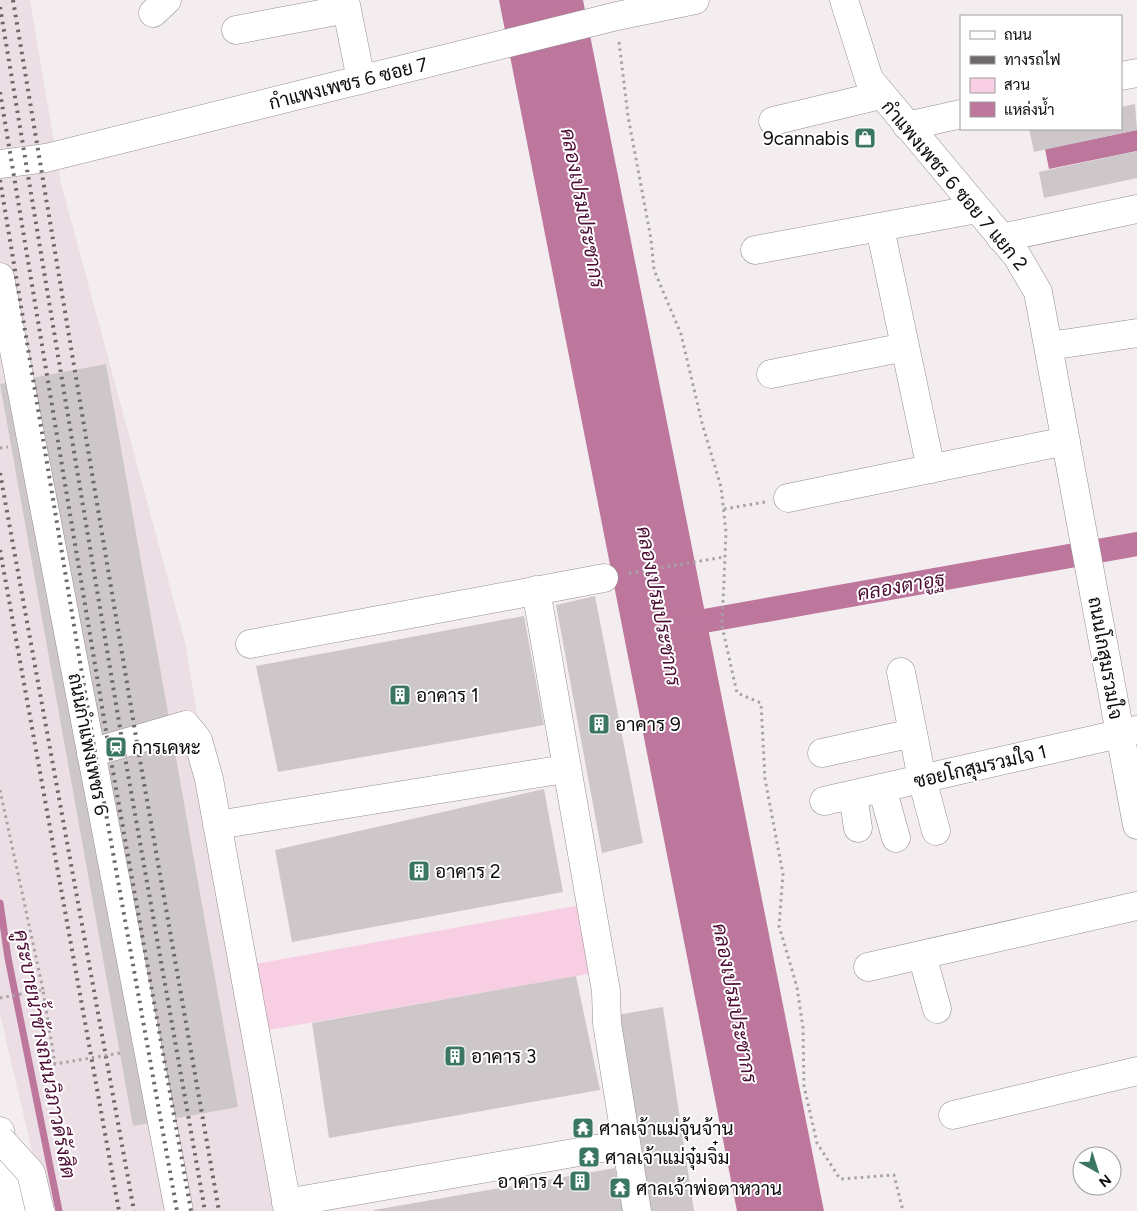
<svg xmlns="http://www.w3.org/2000/svg" width="1137" height="1211" font-family="Figtree,Sarabun,sans-serif">
	<style>
		.built { fill: #ecdee5 }
		.green { fill: #f7cee2 }
		.water { fill: #be779c }
		.lines { fill: none; stroke-linecap: round; stroke-linejoin: round }
		.stream { stroke: #be779c; stroke-width: 7 }
		.canal { stroke: #be779c; stroke-width: 24 }
		.building { fill: #cec7ca }
		.minor-casing { stroke: #948d90; stroke-width: 29 }
		.major-casing { stroke: #948d90; stroke-width: 29 }
		.path { stroke: #a8a2a5; stroke-width: 3; stroke-dasharray: 2.5 4; stroke-linecap: butt }
		.minor { stroke: #fff; stroke-width: 28 }
		.major { stroke: #fff; stroke-width: 28 }
		.rail { stroke: #6d686a; stroke-width: 4; stroke-dasharray: 2.5 5; stroke-linecap: butt }
		.major-bridge-casing { stroke: #948d90; stroke-width: 29; stroke-linecap: butt }
		.path-bridge { stroke: #a8a2a5; stroke-width: 3; stroke-dasharray: 2.5 4; stroke-linecap: butt }
		.major-bridge { stroke: #fff; stroke-width: 28 }
		.labels { text-anchor: middle; stroke-width: 4; stroke-linejoin: round; paint-order: stroke }
		.street-label { font-size: 19px; fill: #0e0b0c; stroke: #fff }
		.poi-label { font-size: 19px; fill: #0e0b0c; stroke: #fff; text-anchor: start }
		.water-label { font-size: 20px; font-style: italic; fill: #4d0d35; stroke: #fff }
	</style>
	<rect width="100%" height="100%" fill="#f4edf0"/>
	<!-- built -->
	<path class="built" d="M0,0H30L61,183L186,646L276,1211H46L0,1014Z"/>
	<!-- green -->
	<path class="green" d="M581,905L594,973L263,1031L250,965Z"/>
	<!-- water -->
	<path class="water" d="M499,0H583L824,1211H737Z
		M1137,130V151L1049,169L1045,149Z"/>
	<g class="lines">
		<!-- stream -->
		<path class="stream" d="M0,903L8,958L59,1211"/>
		<!-- canal -->
		<path class="canal" d="M676,626L1137,544"/>
	</g>
	<!-- building -->
	<path class="building" d="M1135,104L1137,130L1034,152L1029,129H1121V107Z
		M1137,151V178L1044,198L1039,172Z
		M106,364L238,1107L133,1126L0,384Z
		M595,596L643,843L602,853L556,605Z
		M524,616L544,725L278,772L256,666Z
		M544,789L563,892L292,942L275,850Z
		M576,976L600,1090L329,1138L312,1023Z
		M663,1007L694,1211H648L611,1016Z
		M615,1168L623,1211H374V1210Z"/>
	<g class="lines">
		<!-- minor casing -->
		<g class="minor-casing">
			<path id="minor" d="M345,0L361,80
				M844,0L869,79L1017,256L1038,292L1137,825
				M153,13L167,0
				M236,30L347,9
				M1121,76L1137,73
				M773,121L881,95
				M907,126L961,114
				M0,164L46,158L617,16L695,0
				M880,228L931,469
				M1001,238L1137,209
				M755,250L977,209
				M1049,346L1137,333
				M771,374L905,347
				M788,498L1066,441
				M536,590L606,991L607,1023L637,1211
				M250,644L604,578
				M901,672L922,779L936,831
				M91,753L186,725L198,740L209,779L288,1211
				M822,753L913,733
				M882,788L896,838
				M853,795L858,828
				M824,801L1137,730
				M217,825L565,769
				M922,955L937,1009
				M868,967L1137,906
				M953,1115L1137,1071
				M286,1203L625,1144"/>
		</g>
		<!-- major casing -->
		<g class="major-casing">
			<path id="major" d="M0,277L179,1211
				M0,1131L14,1211"/>
		</g>
		<!-- path -->
		<path class="path" d="M619,42L628,116L651,239L654,270L681,334L702,423L721,487L726,532L722,626L737,693L761,703L765,779L783,874L779,926L797,987L803,1028L804,1086L817,1143L840,1179L894,1175L903,1211
			M0,448L8,447
			M724,509L765,502
			M629,573L724,557
			M0,790L43,990"/>
		<!-- minor -->
		<use href="#minor" class="minor"/>
		<!-- major -->
		<use href="#major" class="major"/>
		<!-- rail -->
		<path class="rail" d="M13,0L137,743L219,1211
			M0,7L123,746L205,1211
			M0,92L109,749L191,1211
			M0,180L95,752L177,1211
			M0,473L134,1211
			M0,550L119,1211"/>
		<!-- major-bridge casing -->
		<g class="major-bridge-casing">
			<path id="major-bridge" d="M0,1139L31,1173L40,1211"/>
		</g>
		<!-- path-bridge -->
		<path class="path-bridge" d="M0,998L43,990L55,1064L120,1053"/>
		<!-- major-bridge -->
		<use href="#major-bridge" class="major-bridge"/>
	</g>
	<!-- icons -->
	<defs>
		<g id="shop-square" transform="scale(1.125)"><rect x="-9" y="-9" width="18" height="18" rx="4" fill="#3b7660" stroke="#fff"/><path d="M-5-2.5h2.3a2.7 3.5 0 0 1 5.4 0H5L5.5 6h-11ZM-1.5-2.5h3a1.5 2.3 0 0 0-3 0Z" fill="#fff"/></g>
		<g id="building-square" transform="scale(1.125)"><rect x="-9" y="-9" width="18" height="18" rx="4" fill="#3b7660" stroke="#fff"/><path d="M-4-6H4V6H1V3H-1V6H-4ZM-2.5-4.3h1.7v1.8h-1.7ZM.8-4.3h1.7v1.8H.8ZM-2.5-1h1.7V.8h-1.7ZM.8-1h1.7V.8H.8Z" fill="#fff"/></g>
		<g id="station-square" transform="scale(1.125)"><rect x="-9" y="-9" width="18" height="18" rx="4" fill="#3b7660" stroke="#fff"/><path d="M-3-6H3Q5-6 5-4V2Q5 4 3 4L4.5 6H3L1.5 4h-3L-3 6H-4.5L-3 4Q-5 4-5 2V-4Q-5-6-3-6ZM-3.5-4v3h7v-3ZM-3.5 1v1.5H-2V1ZM2 1v1.5H3.5V1Z" fill="#fff"/></g>
		<g id="temple-square" transform="scale(1.125)"><rect x="-9" y="-9" width="18" height="18" rx="4" fill="#3b7660" stroke="#fff"/><path d="M0-6L5-2H3V0L6.5 2.5H4V6H1.5V3h-3V6H-4V2.5H-6.5L-3 0V-2H-5Z" fill="#fff"/></g>
	</defs>
	<g fill-rule="evenodd">
		<use href="#shop-square" x="865" y="138"/>
		<use href="#building-square" x="400" y="695"/>
		<use href="#building-square" x="599" y="724"/>
		<use href="#station-square" x="116" y="747"/>
		<use href="#building-square" x="419" y="871"/>
		<use href="#building-square" x="455" y="1056"/>
		<use href="#temple-square" x="583" y="1128"/>
		<use href="#temple-square" x="589" y="1157"/>
		<use href="#building-square" x="580" y="1181"/>
		<use href="#temple-square" x="620" y="1188"/>
	</g>
	<g class="labels">
		<!-- street labels -->
		<g class="street-label">
			<text transform="translate(348 83) rotate(-14)" y="7">กำแพงเพชร 6 ซอย 7</text>
			<text transform="translate(955 185) rotate(50)" y="7">กำแพงเพชร 6 ซอย 7 แยก 2</text>
			<text transform="translate(1106 658) rotate(80)" y="7">ถนนโกสุมรวมใจ</text>
			<text transform="translate(89 744) rotate(79)" y="7">ถนนกำแพงเพชร 6</text>
			<text transform="translate(980 766) rotate(-13)" y="7">ซอยโกสุมรวมใจ 1</text>
		</g>
		<!-- poi labels -->
		<g class="poi-label">
			<text x="849" y="145" text-anchor="end">9cannabis</text>
			<text x="416" y="702">อาคาร 1</text>
			<text x="615" y="731">อาคาร 9</text>
			<text x="132" y="754">การเคหะ</text>
			<text x="435" y="878">อาคาร 2</text>
			<text x="471" y="1063">อาคาร 3</text>
			<text x="599" y="1135">ศาลเจ้าแม่จุ้นจ้าน</text>
			<text x="605" y="1164">ศาลเจ้าแม่จุ๋มจิ๋ม</text>
			<text x="564" y="1188" text-anchor="end">อาคาร 4</text>
			<text x="636" y="1195">ศาลเจ้าพ่อตาหวาน</text>
		</g>
		<!-- water labels -->
		<g class="water-label">
			<text transform="translate(583 208) rotate(79)" y="7">คลองเปรมประชากร</text>
			<text transform="translate(901 586) rotate(-10)" y="7">คลองตาอูฐ</text>
			<text transform="translate(659 606) rotate(79)" y="7">คลองเปรมประชากร</text>
			<text transform="translate(735 1003) rotate(79)" y="7">คลองเปรมประชากร</text>
			<text transform="translate(45 1054) rotate(79)" y="7">คูระบายน้ำข้างถนนวิภาวดีรังสิต</text>
		</g>
	</g>
	<!-- legend -->
	<rect x="960" y="15" width="162" height="115" fill="#ffffff" stroke="#9f9d9e"/>
	<rect x="970" y="31" width="25" height="8" fill="#ffffff" stroke="#9f9d9e"/>
	<text x="1004" y="40" font-size="15" fill="#0e0b0c">ถนน</text>
	<rect x="970" y="56" width="25" height="8" fill="#6d686a" stroke="#9f9d9e"/>
	<text x="1004" y="65" font-size="15" fill="#0e0b0c">ทางรถไฟ</text>
	<rect x="970" y="78" width="25" height="15" fill="#f7cee2" stroke="#9f9d9e"/>
	<text x="1004" y="90" font-size="15" fill="#0e0b0c">สวน</text>
	<rect x="970" y="102" width="25" height="15" fill="#be779c" stroke="#9f9d9e"/>
	<text x="1004" y="115" font-size="15" fill="#0e0b0c">แหล่งน้ำ</text>
	<!-- north arrow -->
	<g transform="translate(1097 1171) rotate(141)"><circle r="24" fill="#ffffff" stroke="#9f9d9e"/>
	<path d="M0-4L9 19L0 12L-9 19Z" fill="#3b7660"/>
	<text y="-8" font-size="14" font-weight="bold" text-anchor="middle" fill="#0e0b0c">N</text>
	</g>
</svg>
